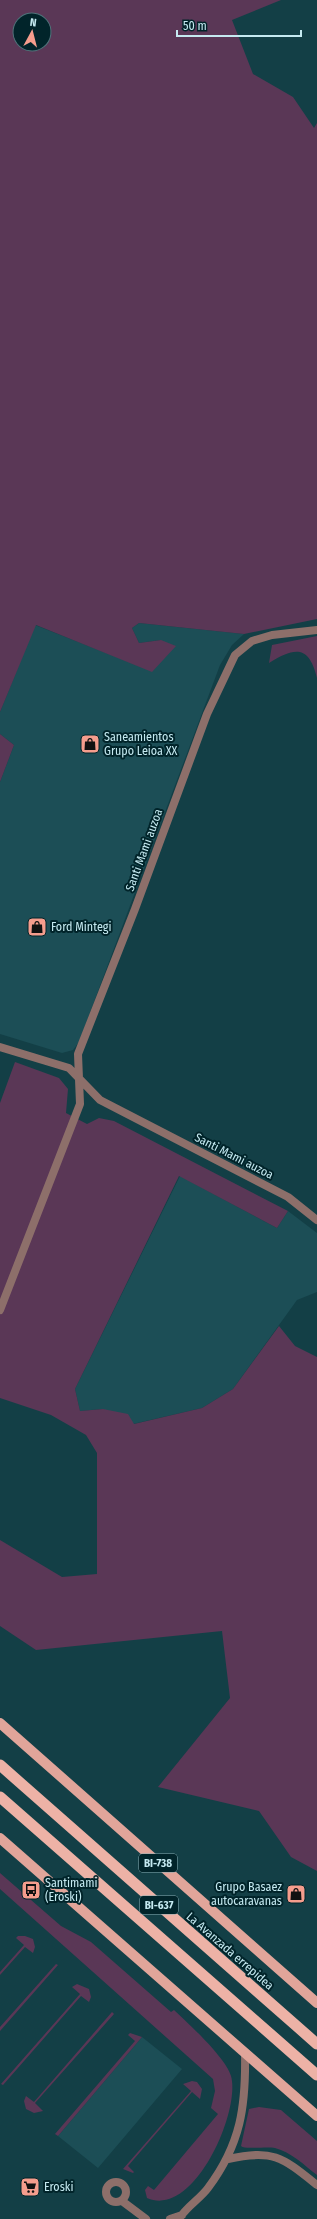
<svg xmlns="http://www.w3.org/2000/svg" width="317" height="2219" font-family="'Fira Sans Condensed',sans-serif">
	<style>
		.built { fill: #1c4e56 }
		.green { fill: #5a3756; fill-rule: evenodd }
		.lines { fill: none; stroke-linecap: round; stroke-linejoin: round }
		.minor { stroke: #8d6f6a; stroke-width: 8 }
		.primary { stroke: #e1a59a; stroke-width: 10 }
		.trunk { stroke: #edb2a6; stroke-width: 11 }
		.labels { text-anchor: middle; stroke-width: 4; stroke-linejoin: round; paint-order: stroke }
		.shield { fill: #01242a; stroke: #8aafb5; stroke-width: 1 }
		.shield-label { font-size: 11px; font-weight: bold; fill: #c5eaf1 }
		.poi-label { font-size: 12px; fill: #c5eaf1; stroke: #01242a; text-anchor: start }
		.street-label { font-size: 12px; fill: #c5eaf1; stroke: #01242a }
	</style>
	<rect width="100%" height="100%" fill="#133f46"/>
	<!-- built -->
	<path class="built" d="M139,623L244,634L232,645L220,665L79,1042L73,1050L62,1053L0,1034V782L14,745L0,734V712L35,625L152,671L161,640L139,643L132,628Z
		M180,1176L277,1228L288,1211L317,1233V1292L297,1300L233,1389L202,1408L133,1424L103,1409L80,1411L75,1389Z
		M142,2037L182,2069L98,2168L58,2136Z"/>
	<!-- green -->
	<path class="green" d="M0,0H281L232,20L253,74L293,97L314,128L317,123V619L244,634L139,623L132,628L139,643L161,640L176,646L152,672L36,625L0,712ZM20,20H44V44H20Z
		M317,636V678C309,645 295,647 269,663L272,645Z
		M0,734L14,745L0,782Z
		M15,1062L59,1078L68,1089L66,1113L87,1124L99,1118L114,1121L288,1211L277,1228L179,1176L75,1389L80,1411L103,1409L128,1414L134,1424L202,1408L233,1389L279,1326L295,1346L317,1357V1871L291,1857L259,1811L158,1787L230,1698L222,1631L36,1650L0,1626V1540L62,1577L97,1574V1453L86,1435L51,1415L0,1398V1103Z
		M0,1873L61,1926L91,1942L171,2012L174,2010C189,2024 226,2058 231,2076C241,2111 194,2219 147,2198L145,2190L148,2186L154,2190L218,2114L211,2108L215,2091L213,2079L0,1889Z
		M18,1936H25L33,1939L35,1947L33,1953L25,1947L0,1975V1972L24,1945L16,1938Z
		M56,1964L58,1965L0,2031V2027Z
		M77,1984L89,1989L91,1997L89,2002L81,1996L3,2085L1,2084L80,1994L72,1987Z
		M112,2012L114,2014L35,2103L43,2111L34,2113L26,2109L24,2101L26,2096L34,2102Z
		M130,2033L142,2037L58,2136L55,2134L135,2041L128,2035Z
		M192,2081L197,2082L202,2089L200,2099L192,2092L128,2166L134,2172L133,2173L123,2169L191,2091L183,2084Z
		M259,2107L281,2110L317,2141V2175C304,2165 291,2152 275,2148C266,2146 245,2150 241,2146L249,2109Z"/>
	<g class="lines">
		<!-- minor -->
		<path class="minor" d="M0,1047L69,1068L100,1100L288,1197L317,1220
			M0,1310L80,1104L78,1054L135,909L207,714L235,655L252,641L272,635L317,630
			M228,2159C273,2149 282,2157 317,2185
			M106 2192a10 10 0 1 1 20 0a10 10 0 1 1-20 0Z
			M122,2201L146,2219
			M170,2219L182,2215
			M179,2219C186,2207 200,2199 208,2188C241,2144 246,2106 245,2053"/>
		<!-- primary -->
		<path class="primary" d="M0,1723L317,2003
			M0,1838L317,2116"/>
		<!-- trunk -->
		<path class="trunk" d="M0,1765L317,2044
			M0,1797L317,2075"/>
	</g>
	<!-- icons -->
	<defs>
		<g id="shop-square" transform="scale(1)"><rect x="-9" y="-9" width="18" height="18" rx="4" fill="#f59d8d" stroke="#01242a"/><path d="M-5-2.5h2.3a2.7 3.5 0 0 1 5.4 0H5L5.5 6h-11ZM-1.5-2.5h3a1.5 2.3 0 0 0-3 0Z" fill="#111"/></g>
		<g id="bus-square" transform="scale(1)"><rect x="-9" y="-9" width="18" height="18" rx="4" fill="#f59d8d" stroke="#01242a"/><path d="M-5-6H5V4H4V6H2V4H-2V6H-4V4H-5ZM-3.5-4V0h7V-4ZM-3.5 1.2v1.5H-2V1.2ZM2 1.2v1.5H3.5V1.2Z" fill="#111"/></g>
		<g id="supermarket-square" transform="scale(1)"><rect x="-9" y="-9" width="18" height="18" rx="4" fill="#f59d8d" stroke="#01242a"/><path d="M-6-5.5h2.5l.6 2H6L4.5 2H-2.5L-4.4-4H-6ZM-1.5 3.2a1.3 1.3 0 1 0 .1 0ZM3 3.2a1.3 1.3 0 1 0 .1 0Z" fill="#111"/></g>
	</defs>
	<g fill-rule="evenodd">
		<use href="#shop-square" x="90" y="744"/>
		<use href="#shop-square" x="37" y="927"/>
		<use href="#bus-square" x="31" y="1890"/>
		<use href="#shop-square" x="296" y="1894"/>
		<use href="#supermarket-square" x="30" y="2187"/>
	</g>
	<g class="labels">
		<!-- shield labels -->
		<g class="shield">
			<rect x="139" y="1854" width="38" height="18" rx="3"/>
			<rect x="140" y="1896" width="38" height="18" rx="3"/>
		</g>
		<g class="shield-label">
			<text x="158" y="1867">BI-738</text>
			<text x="159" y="1909">BI-637</text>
		</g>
		<!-- poi labels -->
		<g class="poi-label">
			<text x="104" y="741">Saneamientos<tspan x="104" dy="14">Grupo Leioa XX</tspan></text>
			<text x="51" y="931">Ford Mintegi</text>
			<text x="45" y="1887">Santimami<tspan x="45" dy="14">(Eroski)</tspan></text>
			<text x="282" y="1891" text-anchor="end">Grupo Basaez<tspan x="282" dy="14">autocaravanas</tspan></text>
			<text x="44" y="2191">Eroski</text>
		</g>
		<!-- street labels -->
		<g class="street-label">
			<text transform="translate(144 850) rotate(-70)" y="4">Santi Mami auzoa</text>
			<text transform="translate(234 1156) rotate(27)" y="4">Santi Mami auzoa</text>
			<text transform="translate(230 1951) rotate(41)" y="4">La Avanzada errepidea</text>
		</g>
	</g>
	<!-- north arrow -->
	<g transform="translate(32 32) rotate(7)"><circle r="19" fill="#01242a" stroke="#4f737a"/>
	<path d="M0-3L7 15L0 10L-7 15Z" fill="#f59d8d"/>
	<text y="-6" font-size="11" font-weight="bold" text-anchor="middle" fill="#c5eaf1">N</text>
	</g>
	<!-- scale -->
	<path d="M177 30v6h124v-6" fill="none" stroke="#c5eaf1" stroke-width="2"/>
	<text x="183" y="30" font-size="12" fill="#c5eaf1" stroke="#01242a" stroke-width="3" paint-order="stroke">50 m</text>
</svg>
